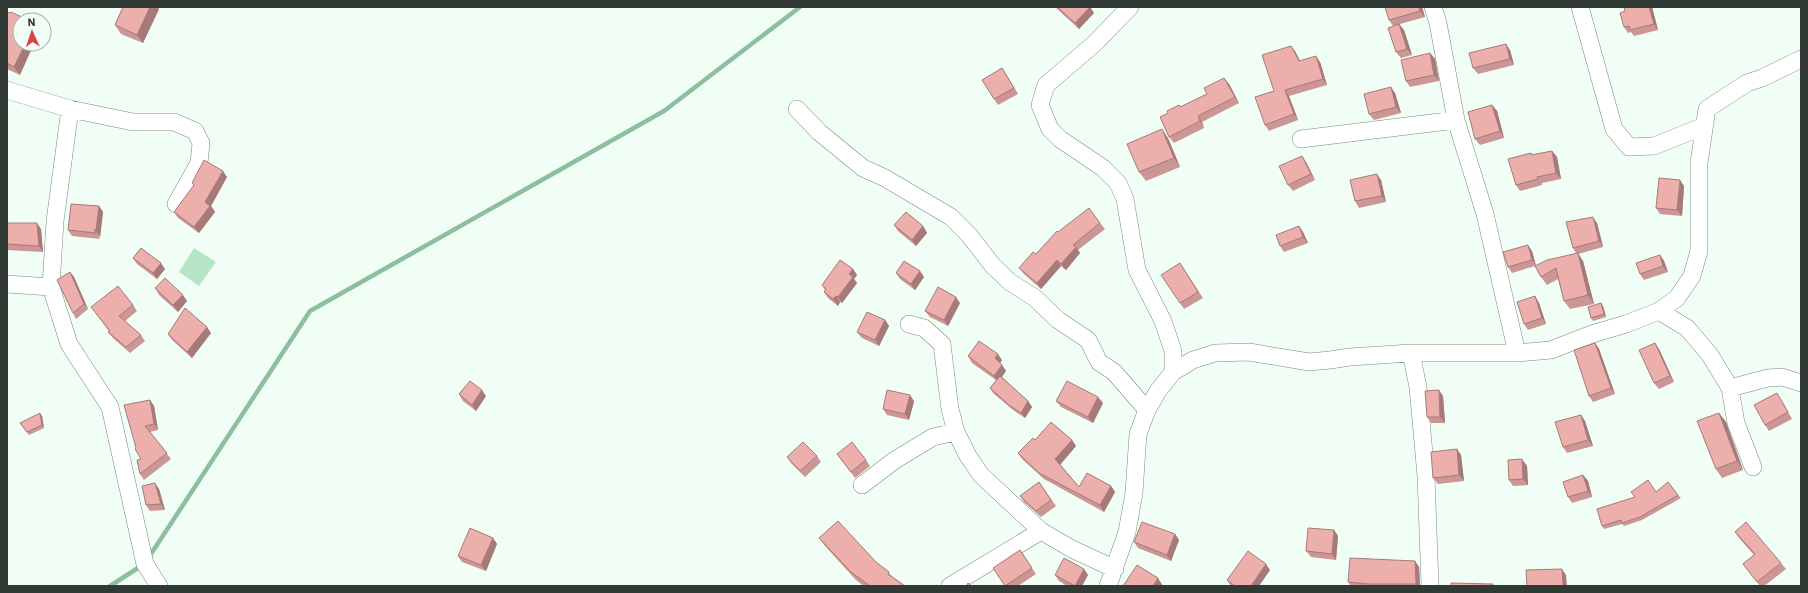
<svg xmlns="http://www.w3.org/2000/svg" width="1808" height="593" font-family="'IBM Plex Sans',sans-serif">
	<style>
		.green { fill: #b6e5c6 }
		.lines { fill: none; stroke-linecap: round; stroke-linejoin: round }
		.stream { stroke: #8cbf9e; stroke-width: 4.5 }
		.street-casing { stroke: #778b7d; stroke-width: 18 }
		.street { stroke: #fff; stroke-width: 17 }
		.wall { fill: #cb9694 }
		.shaded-wall { fill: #a57a78 }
		.building { fill: #ecafac; stroke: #a57a78 }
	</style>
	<rect width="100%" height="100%" fill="#f1fef5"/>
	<!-- green -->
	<path class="green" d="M194,248L216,262L199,286L179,272Z"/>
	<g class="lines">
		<!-- stream -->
		<path class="stream" d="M149,557L310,311L664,111L800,7
			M110,586L141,566"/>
		<!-- street casing -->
		<g class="street-casing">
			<path id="street" d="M1130,7L1094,44L1046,85L1040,105L1050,129L1060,139L1103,168L1118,183L1125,199L1137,270L1163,321L1173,351V372
				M1433,7L1438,23L1456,120L1485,214L1517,353
				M1580,7L1614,129L1629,147L1654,146L1704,126
				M7,90L70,109L55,221L51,287L69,344L110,407L145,564L159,586
				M70,109L133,122H174L195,131L201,143L199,163L176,204
				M797,109L819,132L863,168L885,178L951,217L969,235L993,266L1010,282L1035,298L1058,320L1088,340L1099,362L1114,372L1147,410
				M1301,139L1456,120
				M7,284L51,287
				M1659,311L1687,328L1710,355L1730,388L1736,423L1753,467
				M909,324L924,328L942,344L950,409L956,432L968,456L981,475L1041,531L1072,549L1115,569
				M1411,353L1418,387L1426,476L1430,586
				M1730,388L1768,378L1782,377L1801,383
				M862,485L895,460L933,437L956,432
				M950,586L1041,531
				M1108,586L1127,532L1134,493L1138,434L1147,410L1158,391L1173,372L1193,360L1215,353L1249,352L1309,362L1330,360L1350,357L1411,353H1517L1551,350L1592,334L1626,324L1659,311L1677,298L1692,276L1699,251V163L1707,109L1747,83L1762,78L1801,59"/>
		</g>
		<!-- street -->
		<use href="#street" class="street"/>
	</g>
	<!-- wall -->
	<path class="wall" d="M123,7H157L159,9L143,43L121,34L115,25Z
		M1055,7H1090L1094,13L1079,29Z
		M1422,7L1425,17L1393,26L1389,20Z
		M1652,7L1658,30L1634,36L1631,32L1628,33L1624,27Z
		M7,12L20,75L7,69Z
		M1399,24L1404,30L1412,55L1401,58L1396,52Z
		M1510,50L1514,65L1478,74L1473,68Z
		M1295,51L1300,61L1320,62L1327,85L1289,96L1298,120L1269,131L1265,125L1274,91Z
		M1430,53L1435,59L1439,81L1410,87L1406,81Z
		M1002,68L1018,94L998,105L994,99Z
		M1229,84L1239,103L1202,122L1204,128L1174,143L1169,137L1168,113L1179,105L1180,107Z
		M1395,93L1401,113L1374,120L1369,114Z
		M1492,105L1497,111L1504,138L1480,145L1475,139Z
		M1168,138L1180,167L1146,181L1139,172Z
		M1552,151L1557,157L1561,179L1542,183V185L1520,191L1516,185L1532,155Z
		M1306,162L1315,180L1293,191L1288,185Z
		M227,177L211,206L215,212L199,233L178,218L174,212L194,186L192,183Z
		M1381,180L1386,202L1359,208L1355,201Z
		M1684,186L1682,216L1660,214L1656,208Z
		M99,206L103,212L100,237L98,235L100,239L72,236L68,230Z
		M7,223L41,229L43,252L7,250Z
		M1100,223L1105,229L1078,250L1080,253L1066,270L1061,266L1041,289L1024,274L1019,268L1036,254L1058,232Z
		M1597,223L1603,247L1578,254L1583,261L1594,304L1570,309L1564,301L1558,279L1547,285L1541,277L1535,266L1512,273L1508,267L1532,251L1536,266L1576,253L1573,248Z
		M894,225L923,226L927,233L916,246L898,231Z
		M1303,232L1308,243L1284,252L1280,246Z
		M1660,255L1664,261L1668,272L1644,280L1640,274Z
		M133,258L165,269L157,279L137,264Z
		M853,269L857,275L854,279L857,283L842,303L840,302L838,306L828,298L824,292L825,290L822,285Z
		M1184,269L1203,298L1184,309L1180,303Z
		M920,271L924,277L915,290L900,279L896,273Z
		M70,272L74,277L88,309L76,319L73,313Z
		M155,288L187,301L178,312L159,295Z
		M1535,296L1539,303L1546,324L1528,330L1524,324Z
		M960,303L948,326L930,317L925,311Z
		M1601,303L1603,306L1606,317L1593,321L1591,318Z
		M133,305L137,311L125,321L141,335L145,341L130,353L113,338L108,332L109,331L91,307Z
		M885,320L889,326L879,346L862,338L857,332Z
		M211,333L192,358L172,340L168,334Z
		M1595,343L1599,349L1615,394L1593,402L1589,396Z
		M1659,349L1674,382L1659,389L1654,383Z
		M968,356L1002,360L1000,363L1006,371L1002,377L1028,401L1032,407L1025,418L1013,410L993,393L990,388L996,380L972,363Z
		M459,394L486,396L476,411L463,401Z
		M1443,396L1445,423H1431L1427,417Z
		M1781,399L1792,419L1769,431L1765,425Z
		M150,400L154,406L158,430L150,432L171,459L144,480L140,474L141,459L136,448Z
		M914,401L909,420L887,415L883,409Z
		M1056,401L1103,403L1093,423L1061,407Z
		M1719,413L1726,422L1743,470L1722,478L1716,469Z
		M1581,415L1585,421L1593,446L1567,453L1563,447Z
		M42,416L44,428L29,435L20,423Z
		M1035,440H1072L1076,446L1060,464L1079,487L1111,486L1115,492L1104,512L1044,479L1022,459L1018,453Z
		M1457,449L1461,455L1464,481L1438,484L1433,478Z
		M837,454L866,460L870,466L855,478Z
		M817,456L821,462L805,477L791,463L787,457Z
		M1527,466L1528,485L1513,486L1509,480Z
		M1583,475L1588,481L1592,497L1572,503L1568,497Z
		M1039,482L1056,506L1041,517L1024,502L1020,496Z
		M159,489L165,510L150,511L146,505Z
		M1656,492L1678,495L1681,498L1642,520L1624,526L1622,524L1604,529L1602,526Z
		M1334,530L1338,536L1336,560L1311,557L1306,551Z
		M1735,532L1781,563L1786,569L1764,586H1760L1743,564L1754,555L1739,538Z
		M1175,534L1179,540L1171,561L1138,548L1134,542Z
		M493,538L497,544L486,571L462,562L458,556Z
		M819,538L876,562L893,577L905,586H864L856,580L825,546Z
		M1020,550L1036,574L1018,586H1006Z
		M1415,561L1419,567L1420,586H1351L1348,582Z
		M1084,569L1088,575L1082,586H1067L1059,581L1055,575Z
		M1270,570L1259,586H1231L1227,580Z"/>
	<!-- shaded-wall -->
	<path class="shaded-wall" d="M150,7H157L159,9L143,43L137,35Z
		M1090,7L1094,13L1079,29L1075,23Z
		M1419,7H1422L1425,17L1420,11Z
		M1649,7H1652L1658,30L1654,24Z
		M1399,24L1404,30L1412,55L1407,49Z
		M25,44H34L20,75L14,67Z
		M1506,44L1510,50L1514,65L1510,59Z
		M1291,46L1295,51L1303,67L1299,61Z
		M1430,53L1435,59L1439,81L1434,75Z
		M1316,56L1320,62L1327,85L1323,79Z
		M1002,68L1006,74L1018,94L1014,88Z
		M1224,78L1229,84L1239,103L1235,97Z
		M1391,87L1395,93L1401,113L1396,107Z
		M1285,90L1289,96L1298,120L1294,114Z
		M1492,105L1497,111L1504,138L1500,131Z
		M1198,116L1202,122L1204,128L1200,121Z
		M1162,129L1168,138L1180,167L1174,158Z
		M1552,151L1557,157L1561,179L1556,173Z
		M1302,156L1306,162L1315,180L1311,174Z
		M223,171L227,177L211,206L215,212L199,233L194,227L205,202Z
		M1377,174L1381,180L1386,202L1382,196Z
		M1680,180L1684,186L1682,216L1677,210Z
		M99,206L103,212L100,237L96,231Z
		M1593,217L1597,223L1603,247L1599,241Z
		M37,223L41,229L43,252L39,246Z
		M923,226L927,233L916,246L912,240Z
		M1299,226L1303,232L1308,243L1303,237Z
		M1528,245L1532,251L1536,266L1532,260Z
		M1076,247L1080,253L1066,270L1061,264Z
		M1578,253L1583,261L1594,304L1588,295Z
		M1660,255L1664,261L1668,272L1663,266Z
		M1057,260L1061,266L1041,289L1037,283Z
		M161,263L165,269L157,279L153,273Z
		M853,269L857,275L854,279L857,283L842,303L838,297L849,274Z
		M920,271L924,277L915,290L911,284Z
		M70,272L74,277L88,309L84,304Z
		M183,295L187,301L178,312L173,305Z
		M836,296L840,302L838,306L833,299Z
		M1535,296L1539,303L1546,324L1542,318Z
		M956,297L960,303L948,326L944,320Z
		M1601,303L1603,306L1606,317L1604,314Z
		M885,320L889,326L879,346L875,340Z
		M207,327L211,333L192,358L187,352Z
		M1595,343L1599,349L1615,394L1611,388Z
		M1655,343L1659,349L1674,382L1670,376Z
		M998,354L1002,360L999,364L995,358Z
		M1002,365L1006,371L998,382L994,376Z
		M482,390L486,396L476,411L472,405Z
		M1439,390L1443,396L1445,423L1440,417Z
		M910,395L914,401L909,420L905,414Z
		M1098,397L1103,403L1093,423L1088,417Z
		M150,400L154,406L158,430L154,424Z
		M1028,401L1032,407L1025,418L1021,413Z
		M40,413L42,416L44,428L42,425Z
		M1719,413L1726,422L1743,470L1737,461Z
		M1581,415L1585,421L1593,446L1588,440Z
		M1072,440L1076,446L1060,465L1055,459Z
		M1457,449L1461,455L1464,481L1459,475Z
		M1522,459L1527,466L1528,485L1523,479Z
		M1583,475L1588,481L1592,497L1588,491Z
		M155,483L159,489L165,510L161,504Z
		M1111,486L1115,492L1104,512L1100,505Z
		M1334,530L1338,536L1336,560L1332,554Z
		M1175,534L1179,540L1171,561L1167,555Z
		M493,538L497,544L486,571L481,565Z
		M1415,561L1419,567L1420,586H1417L1416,584Z
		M1266,564L1270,570L1259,586H1251Z
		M1084,569L1088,575L1082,586H1075Z
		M1562,569L1566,575L1567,586H1563Z
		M1158,578L1163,586H1153Z"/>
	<!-- building -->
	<path class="building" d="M123,7H150L137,35L115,25Z
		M1057,7H1090L1075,23Z
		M1385,7H1419L1420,11L1389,20Z
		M1624,7H1649L1654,24L1630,30L1629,26L1624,27L1620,13L1625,11Z
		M7,12L10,13L11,12L28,20H20V44H25L14,67L7,63Z
		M1399,24L1407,49L1396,52L1388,28Z
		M1506,44L1510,59L1473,68L1469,53Z
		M1291,46L1299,61L1316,56L1323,79L1285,90L1294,114L1265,125L1255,97L1274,91L1262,55Z
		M1430,53L1434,75L1406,81L1401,60Z
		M1002,68L1014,88L994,99L982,80Z
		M1224,78L1235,97L1198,116L1200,121L1169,137L1160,117L1168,113L1167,111L1179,105L1180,107L1207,94L1204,88Z
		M1391,87L1396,107L1369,114L1364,94Z
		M1492,105L1500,131L1475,139L1468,112Z
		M1162,129L1174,158L1139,172L1127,144Z
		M1552,151L1556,173L1537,177L1538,179L1516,185L1508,159L1531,153V155Z
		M1302,156L1311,174L1288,185L1279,166Z
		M204,160L223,171L205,202L210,206L194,227L174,212L194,185L192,183Z
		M1377,174L1382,196L1355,201L1350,180Z
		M1659,178L1680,180L1677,210L1656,208Z
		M71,204L99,206L96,231L94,229L96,233L68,230Z
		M1089,208L1100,223L1073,245L1076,247L1061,264L1057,260L1037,283L1019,268L1033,252L1036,254L1057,231L1058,232Z
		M906,212L923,226L912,240L894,225Z
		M1593,217L1599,241L1573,248L1566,222Z
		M7,223H37L39,246L7,244Z
		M1299,226L1303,237L1280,246L1276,235Z
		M1528,245L1532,260L1508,267L1503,252Z
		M141,248L161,263L153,273L133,258Z
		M1578,253L1588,295L1564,301L1556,268L1541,277L1535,266L1547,260Z
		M1660,255L1663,266L1640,274L1636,263Z
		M840,260L853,269L849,274L853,277L838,297L836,296L833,299L824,292L826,289L822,285Z
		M904,261L920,271L911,284L896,273Z
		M1180,263L1198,292L1180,303L1161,275Z
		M70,272L84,304L73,313L57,280Z
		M165,278L183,295L173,305L155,288Z
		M118,286L133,305L119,316L141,335L126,347L108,332L110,331L91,307Z
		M938,287L956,297L944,320L925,311Z
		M1535,296L1542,318L1524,324L1517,302Z
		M1601,303L1604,314L1591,318L1588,307Z
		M185,308L207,327L187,352L168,334Z
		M867,312L885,320L875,340L857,332Z
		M979,341L998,354L995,358L1002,365L994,376L968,356Z
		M1595,343L1611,388L1589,396L1574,350Z
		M1655,343L1670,376L1654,383L1639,350Z
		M1000,376L1028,401L1021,413L1009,405L990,388Z
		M470,381L482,390L472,405L459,394Z
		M1067,381L1098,397L1088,417L1056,401Z
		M887,390L910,395L905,414L883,409Z
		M1439,390L1440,417H1427L1425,391Z
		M1777,393L1788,412L1765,425L1754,405Z
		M150,400L154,424L145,426L167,453L140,474L137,460L141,459L135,449L136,448L124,405Z
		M40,413L42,425L27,432L20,423Z
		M1719,413L1737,461L1716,469L1697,421Z
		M1581,415L1588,440L1563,447L1555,422Z
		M1051,422L1072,440L1055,459L1079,487L1087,473L1111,486L1100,505L1039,473L1018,453L1033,438L1035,440Z
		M803,442L817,456L800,471L787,457Z
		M852,442L866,460L851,472L837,454Z
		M1457,449L1459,475L1433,478L1431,452Z
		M1522,459L1523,479L1509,480L1508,460Z
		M1583,475L1588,491L1568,497L1563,482Z
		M1648,480L1656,492L1668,482L1678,495L1640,517L1622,523L1621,520L1602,526L1597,509L1635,497L1631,492Z
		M1039,482L1051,500L1036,511L1020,496Z
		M155,483L161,504L146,505L142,486Z
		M838,521L876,562L889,572L888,574L905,586H870L851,572L819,538Z
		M1142,522L1175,534L1167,555L1134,542Z
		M1746,522L1781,563L1757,582L1743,564L1755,554L1735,532Z
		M470,528L493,538L481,565L458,556Z
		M1308,528L1334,530L1332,554L1306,551Z
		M1020,550L1032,568L1005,586L993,568Z
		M1248,551L1266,564L1251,586H1235L1227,580Z
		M1064,558L1084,569L1075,586L1055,575Z
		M1350,558L1415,561L1416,584H1369L1348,582Z
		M1137,565L1158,578L1153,586H1123Z
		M1562,569L1563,586H1527L1526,570Z
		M968,583L972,586H966Z
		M1451,583L1493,584V586H1451Z"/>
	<!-- border -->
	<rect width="1808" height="593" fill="none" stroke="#313934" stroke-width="16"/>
	<!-- north arrow -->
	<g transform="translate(32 32) rotate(357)"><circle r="19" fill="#f1fef5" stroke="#a4afa8"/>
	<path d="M0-3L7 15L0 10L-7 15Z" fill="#d6464b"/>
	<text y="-6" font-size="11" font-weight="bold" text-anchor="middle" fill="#313934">N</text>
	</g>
</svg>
